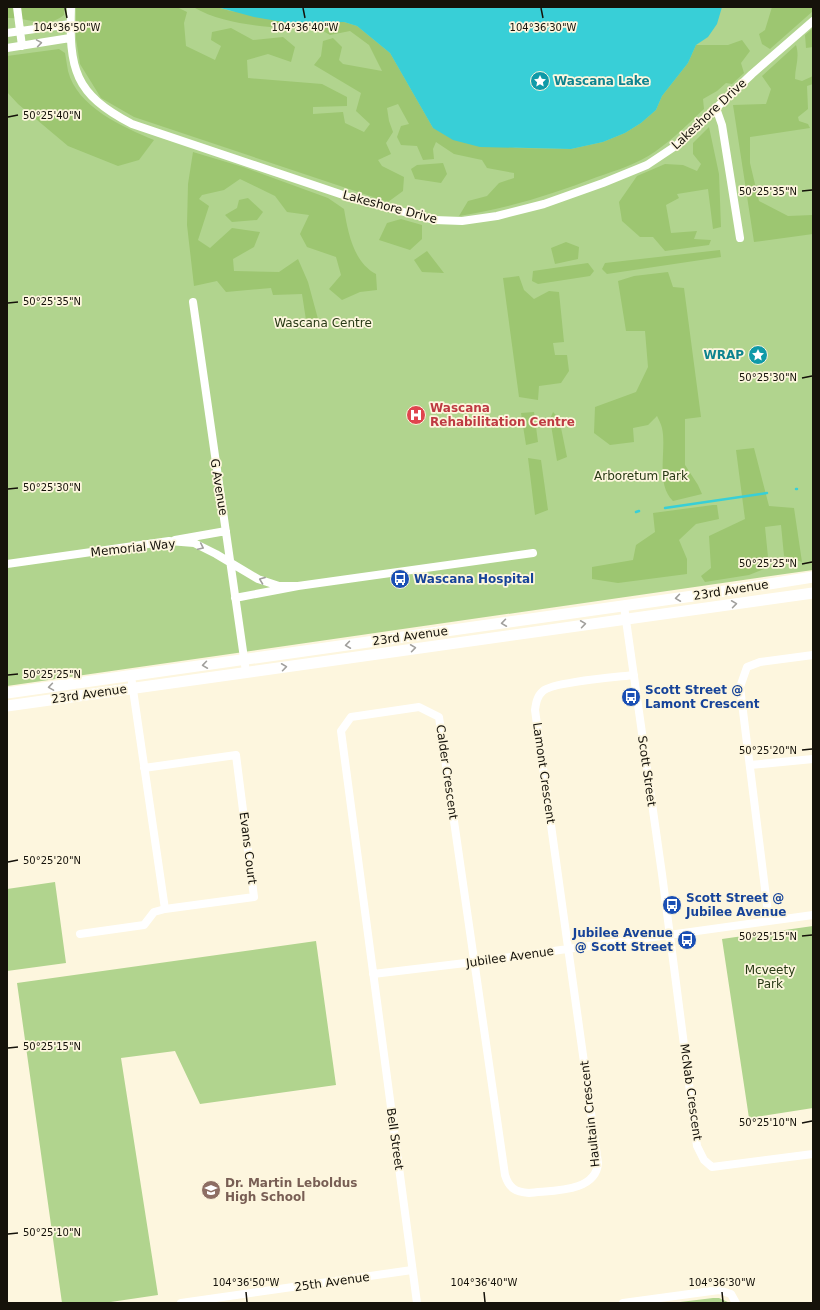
<svg xmlns="http://www.w3.org/2000/svg" width="820" height="1310" font-family="'DejaVu Sans',sans-serif">
	<style>
		.green { fill: #b1d48e }
		.forest { fill: #9dc671 }
		.water { fill: #38cfd7 }
		.lines { fill: none; stroke-linecap: round; stroke-linejoin: round }
		.stream { stroke: #38cfd7; stroke-width: 2.5 }
		.minor { stroke: #fff; stroke-width: 8 }
		.secondary { stroke: #fff; stroke-width: 11 }
		.oneway { stroke: #a1a09d }
		.ticks { fill: none; stroke: #15120a; stroke-width: 1.5 }
		.labels { text-anchor: middle; stroke-width: 3.5; stroke-linejoin: round; paint-order: stroke }
		.culture-label { font-size: 12px; font-weight: bold; fill: #0d838f; stroke: #fdf6de; text-anchor: start }
		.street-label { font-size: 12px; fill: #15120a; stroke: #fdf6de }
		.park-label { font-size: 12px; fill: #293a16; stroke: #fdf6de }
		.health-label { font-size: 12px; font-weight: bold; fill: #be3a42; stroke: #fdf6de; text-anchor: start }
		.transit-label { font-size: 12px; font-weight: bold; fill: #164399; stroke: #fdf6de; text-anchor: start }
		.education-label { font-size: 12px; font-weight: bold; fill: #785e54; stroke: #fdf6de; text-anchor: start }
		.ticks-label { font-size: 10px; text-anchor: middle; fill: #15120a; stroke: #fdf6de; stroke-width: 3.5; stroke-linejoin: round; paint-order: stroke }
	</style>
	<rect width="100%" height="100%" fill="#fdf6de"/>
	<!-- green -->
	<path class="green" d="M7,7H813V570L7,686Z
		M55,882L66,963L7,971V889Z
		M813,926V1108L749,1118L722,939Z
		M316,941L336,1085L200,1104L175,1051L121,1058L158,1295L104,1303H62L17,983Z
		M719,1298L730,1303H672L713,1298Z"/>
	<!-- forest -->
	<path class="forest" d="M7,7H64V15C47,29 27,17 7,18Z
		M76,7H177L187,12L184,23L186,46L215,60L221,46L211,40L212,32L231,28L253,40L283,37L295,47L291,62L268,54L247,60L248,78L322,84L347,97V106L313,107V114L343,112L345,123L364,132L370,124L356,111L361,93L314,65L321,56L323,41L333,38L342,47L339,60L343,64L382,71L369,45L350,31L330,35C311,23 306,30 286,28C255,26 221,23 193,7H217L230,11L328,22H344L357,26L390,53L433,128L516,148L571,149L603,142L625,133L641,123L656,110L662,96L688,63L696,45H728L742,40L750,51L741,63L744,73L732,84L726,83L717,91L703,99L704,109C688,124 673,139 656,151C638,164 617,170 597,177C551,195 508,208 459,216L468,201L487,196L499,183L514,178V173L487,168L482,160L454,154L436,142L433,149L434,159L423,160L417,146L401,145L397,137L401,126L409,124L398,104L387,108L389,121L393,132L386,143L391,154L378,160L382,166L404,177L403,191L388,202L134,117L101,98L80,64L76,39Z
		M772,7H813V11L770,49L762,44L759,34L765,30Z
		M813,28V47L806,48L805,35Z
		M796,45C800,57 795,67 795,79L802,81L813,76V84L807,86L808,109L798,117L799,121L808,124L810,128L750,137V163L759,201L788,216L813,215V234L754,242L733,105L766,104L771,89L762,76Z
		M59,49L65,53C66,59 67,65 68,71C77,107 123,127 154,140L139,160L118,166L68,146L18,104L7,92V56Z
		M709,127L719,174L721,227L713,229L708,189L677,194L679,198L666,205L671,233L697,231L694,239L711,240L709,245L665,251L653,237H640L622,221L619,202L637,176L665,164L683,165L697,171L701,164L693,154V143Z
		M193,152L243,167L328,198L344,209C348,232 353,262 376,274L377,290L360,292L342,300L329,289L341,275L336,257L307,247L300,234L309,215L287,212L275,196L240,179L224,190L202,195L199,199L209,206L198,240L210,248L232,228L260,232L254,247L233,259L234,271L279,272L298,259L308,282L318,319L306,320L302,294L273,295L271,288L226,292L217,281L194,286L187,225L188,184Z
		M443,163L447,174L441,183L415,179L411,169L417,165Z
		M248,198L263,212L257,220L232,222L225,215L237,208L239,200Z
		M401,219L422,225V239L410,250L379,240L387,223Z
		M566,242L579,247L578,259L555,264L551,248Z
		M720,250L721,257L607,274L602,269L605,263Z
		M427,251L444,273L422,272L414,260Z
		M588,263L594,271L590,276L538,284L532,281L533,271Z
		M668,272L673,287L684,288L701,417L685,419V465L698,485L702,494L673,501C655,484 667,450 662,428C661,424 659,420 657,416L648,425L633,428L634,442L610,445L594,433L595,407L636,392L648,367L645,331H626L618,281L634,276Z
		M519,276L524,290L534,299L549,291L559,292L564,342L553,343L555,355H567L569,371L561,383L539,386L538,400L519,397L503,278Z
		M534,412L538,442L526,445L521,413Z
		M553,412L559,418L567,457L557,461L550,419Z
		M754,448L769,506L794,508L802,562L784,556L781,525L765,527L769,567L749,575L705,582L701,576L711,568L709,536L745,519L736,450Z
		M528,458L541,460L548,510L535,515Z
		M713,505H717L719,519L696,524L679,540L687,559V574L618,583L592,579V567L633,560L636,545L655,532L653,513Z"/>
	<!-- water -->
	<path class="water" d="M217,7H722L717,24L708,37L696,45L688,63L662,96L656,110L641,123L625,133L603,142L571,149L480,147L453,140L433,128L390,53L357,26L344,22L289,23L254,17Z"/>
	<g class="lines">
		<!-- stream -->
		<path class="stream" d="M796,489H797
			M665,508L767,493
			M636,512L639,511"/>
		<!-- minor -->
		<path class="minor" d="M17,7L22,46
			M71,7C69,69 74,94 132,124L355,199L434,220L462,221L497,216L544,204L603,183L647,165L677,145L752,74L813,21
			M7,33L70,24
			M7,48L70,38
			M716,108L722,125L740,238
			M193,302L246,672
			M175,540L226,531
			M7,564L169,541L194,543L216,554L258,579L279,586H298
			M235,598L298,586L533,553
			M624,606L662,874L697,1146L704,1160L712,1167L813,1154
			M131,676L165,909
			M750,765L813,759
			M769,921L740,687L747,667L760,662L813,655
			M80,934L144,925L154,912L165,909L254,897L236,755L144,768
			M373,974L474,962L813,915
			M181,1303L412,1270
			M417,1303L341,731L351,717L419,707L439,717L505,1175C509,1188 515,1192 529,1193C551,1190 596,1193 598,1163L535,710C536,703 537,696 543,691C552,682 618,677 634,675
			M623,1303L719,1290L731,1294L736,1303"/>
		<!-- secondary -->
		<path class="secondary" d="M7,693L693,596L813,577
			M7,706L813,593"/>
	</g>
	<!-- one-way arrows -->
	<defs><path id="oneway-chevron" d="M-2-3.5L2.5 0L-2 3.5" fill="none" stroke-width="1.6" stroke-linecap="round" stroke-linejoin="round"/></defs>
	<g class="oneway">
		<use href="#oneway-chevron" transform="translate(39 43) rotate(-9)"/>
		<use href="#oneway-chevron" transform="translate(201 547) rotate(25)"/>
		<use href="#oneway-chevron" transform="translate(262 580) rotate(-159)"/>
		<use href="#oneway-chevron" transform="translate(678 598) rotate(172)"/>
		<use href="#oneway-chevron" transform="translate(734 604) rotate(-8)"/>
		<use href="#oneway-chevron" transform="translate(504 623) rotate(172)"/>
		<use href="#oneway-chevron" transform="translate(583 624) rotate(-8)"/>
		<use href="#oneway-chevron" transform="translate(348 645) rotate(172)"/>
		<use href="#oneway-chevron" transform="translate(413 648) rotate(-8)"/>
		<use href="#oneway-chevron" transform="translate(205 665) rotate(172)"/>
		<use href="#oneway-chevron" transform="translate(284 667) rotate(-8)"/>
		<use href="#oneway-chevron" transform="translate(51 687) rotate(171)"/>
	</g>
	<!-- ticks -->
	<path class="ticks" d="M65,8L67,18M303,8L305,18M541,8L543,18M8,117L18,115M802,191L812,190M8,303L18,302M802,378L812,376M8,489L18,488M802,564L812,562M8,675L18,674M802,750L812,749M8,862L18,860M802,936L812,935M8,1048L18,1047M802,1123L812,1121M8,1234L18,1233M246,1292L247,1302M484,1292L485,1302M722,1292L723,1302"/>
	<!-- icons -->
	<defs>
		<g id="sight-disc" transform="scale(1)"><circle r="9.5" fill="#0f9aa8" stroke="#fdf6de"/><path d="M0-6L1.8-2.2L6-1.7L2.9 1.2L3.7 5.4L0 3.3L-3.7 5.4L-2.9 1.2L-6-1.7L-1.8-2.2Z" fill="#fff"/></g>
		<g id="hospital-disc" transform="scale(1)"><circle r="9.5" fill="#e0444e" stroke="#fdf6de"/><path d="M-5-5h3v3.5h4V-5h3V5h-3V1.5h-4V5h-3Z" fill="#fff"/></g>
		<g id="bus-disc" transform="scale(1)"><circle r="9.5" fill="#1a4fb4" stroke="#fdf6de"/><path d="M-5-6H5V4H4V6H2V4H-2V6H-4V4H-5ZM-3.5-4V0h7V-4ZM-3.5 1.2v1.5H-2V1.2ZM2 1.2v1.5H3.5V1.2Z" fill="#fff"/></g>
		<g id="school-disc" transform="scale(1)"><circle r="9.5" fill="#8d6e63" stroke="#fdf6de"/><path d="M0-5L7-2L0 1L-7-2ZM-4 1L0 2.5L4 1V4Q0 6-4 4Z" fill="#fff"/></g>
	</defs>
	<g fill-rule="evenodd">
		<use href="#sight-disc" x="540" y="81"/>
		<use href="#sight-disc" x="758" y="355"/>
		<use href="#hospital-disc" x="416" y="415"/>
		<use href="#bus-disc" x="400" y="579"/>
		<use href="#bus-disc" x="631" y="697"/>
		<use href="#bus-disc" x="672" y="905"/>
		<use href="#bus-disc" x="687" y="940"/>
		<use href="#school-disc" x="211" y="1190"/>
	</g>
	<g class="labels">
		<!-- culture labels -->
		<g class="culture-label">
			<text x="554" y="85">Wascana Lake</text>
			<text x="744" y="359" text-anchor="end">WRAP</text>
		</g>
		<!-- street labels -->
		<g class="street-label">
			<text transform="translate(709 114) rotate(-43)" y="4">Lakeshore Drive</text>
			<text transform="translate(390 207) rotate(15)" y="4">Lakeshore Drive</text>
			<text transform="translate(219 487) rotate(81)" y="4">G Avenue</text>
			<text transform="translate(133 548) rotate(-6)" y="4">Memorial Way</text>
			<text transform="translate(731 590) rotate(-9)" y="4">23rd Avenue</text>
			<text transform="translate(410 636) rotate(-8)" y="4">23rd Avenue</text>
			<text transform="translate(89 694) rotate(-8)" y="4">23rd Avenue</text>
			<text transform="translate(647 771) rotate(82)" y="4">Scott Street</text>
			<text transform="translate(447 772) rotate(82)" y="4">Calder Crescent</text>
			<text transform="translate(544 773) rotate(82)" y="4">Lamont Crescent</text>
			<text transform="translate(248 848) rotate(83)" y="4">Evans Court</text>
			<text transform="translate(510 957) rotate(-8)" y="4">Jubilee Avenue</text>
			<text transform="translate(691 1092) rotate(82)" y="4">McNab Crescent</text>
			<text transform="translate(590 1114) rotate(-96)" y="4">Haultain Crescent</text>
			<text transform="translate(395 1139) rotate(82)" y="4">Bell Street</text>
			<text transform="translate(332 1282) rotate(-8)" y="4">25th Avenue</text>
		</g>
		<!-- park labels -->
		<g class="park-label">
			<text x="323" y="327">Wascana Centre</text>
			<text x="641" y="480">Arboretum Park</text>
			<text x="770" y="974">Mcveety<tspan x="770" dy="14">Park</tspan></text>
		</g>
		<!-- health labels -->
		<g class="health-label">
			<text x="430" y="412">Wascana<tspan x="430" dy="14">Rehabilitation Centre</tspan></text>
		</g>
		<!-- transit labels -->
		<g class="transit-label">
			<text x="414" y="583">Wascana Hospital</text>
			<text x="645" y="694">Scott Street @<tspan x="645" dy="14">Lamont Crescent</tspan></text>
			<text x="686" y="902">Scott Street @<tspan x="686" dy="14">Jubilee Avenue</tspan></text>
			<text x="673" y="937" text-anchor="end">Jubilee Avenue<tspan x="673" dy="14">@ Scott Street</tspan></text>
		</g>
		<!-- education labels -->
		<g class="education-label">
			<text x="225" y="1187">Dr. Martin Leboldus<tspan x="225" dy="14">High School</tspan></text>
		</g>
	</g>
	<g class="ticks-label">
		<text x="67" y="31">104°36'50"W</text>
		<text x="305" y="31">104°36'40"W</text>
		<text x="543" y="31">104°36'30"W</text>
		<text x="52" y="119">50°25'40"N</text>
		<text x="768" y="195">50°25'35"N</text>
		<text x="52" y="305">50°25'35"N</text>
		<text x="768" y="381">50°25'30"N</text>
		<text x="52" y="491">50°25'30"N</text>
		<text x="768" y="567">50°25'25"N</text>
		<text x="52" y="678">50°25'25"N</text>
		<text x="768" y="754">50°25'20"N</text>
		<text x="52" y="864">50°25'20"N</text>
		<text x="768" y="940">50°25'15"N</text>
		<text x="52" y="1050">50°25'15"N</text>
		<text x="768" y="1126">50°25'10"N</text>
		<text x="52" y="1236">50°25'10"N</text>
		<text x="246" y="1286">104°36'50"W</text>
		<text x="484" y="1286">104°36'40"W</text>
		<text x="722" y="1286">104°36'30"W</text>
	</g>
	<!-- border -->
	<rect width="820" height="1310" fill="none" stroke="#15120a" stroke-width="16"/>
</svg>
